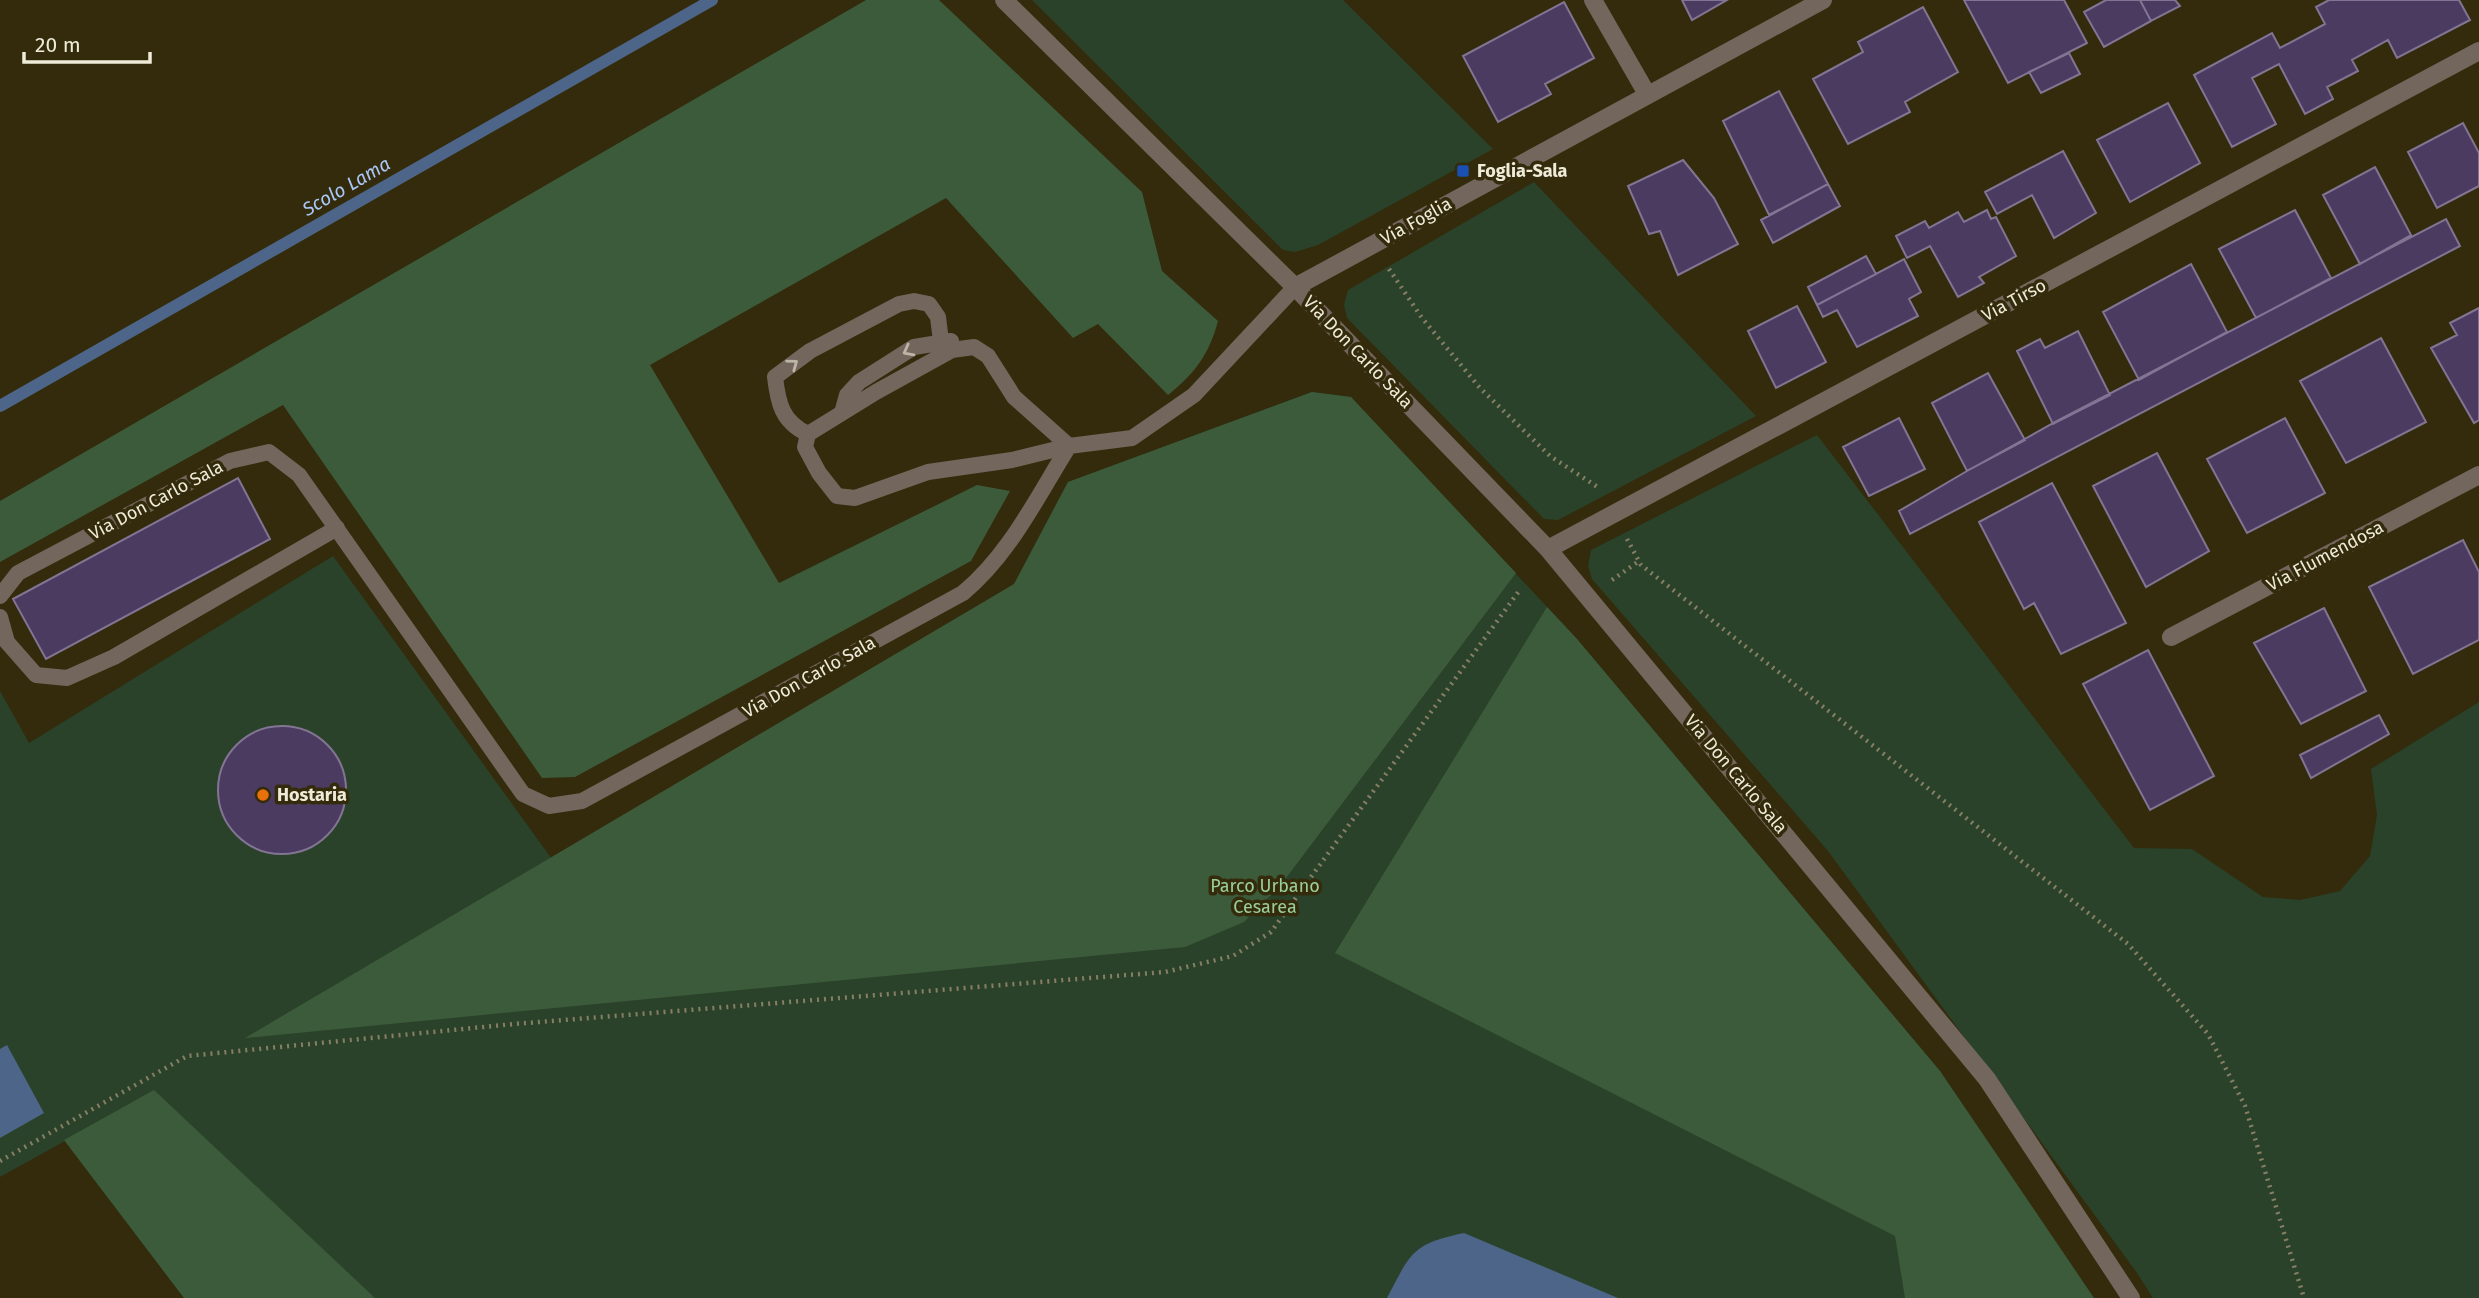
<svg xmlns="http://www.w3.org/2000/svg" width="2479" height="1298" font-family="'Fira Sans',sans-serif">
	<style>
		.green { fill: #2a4229 }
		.forest { fill: #3c5b3b }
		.water { fill: #4d6588 }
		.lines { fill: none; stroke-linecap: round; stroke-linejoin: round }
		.stream { stroke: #4d6588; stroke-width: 12 }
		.building { fill: #4c3b60; stroke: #827594; stroke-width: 2 }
		.path { stroke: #867f65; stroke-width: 4.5; stroke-dasharray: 2 5; stroke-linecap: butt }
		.lane { stroke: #73665d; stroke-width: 16 }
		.street { stroke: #73665d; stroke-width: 18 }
		.oneway { stroke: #bdb6a7 }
		.transit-dot { fill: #1a4fb4; stroke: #332b0b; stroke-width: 2.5 }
		.food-dot { fill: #e8710a; stroke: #332b0b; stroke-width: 2.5 }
		.labels { text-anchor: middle; stroke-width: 7; stroke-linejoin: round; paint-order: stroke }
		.poi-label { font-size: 18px; font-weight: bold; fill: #efebd9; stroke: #332b0b; text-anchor: start }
		.street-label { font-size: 18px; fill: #efebd9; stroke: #332b0b }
		.park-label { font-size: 18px; fill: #9acf99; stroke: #332b0b }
		.water-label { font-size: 19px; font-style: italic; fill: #a8c8f7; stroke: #332b0b }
	</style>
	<rect width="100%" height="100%" fill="#332b0b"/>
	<!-- green -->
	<path class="green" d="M1032,0H1343L1493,149L1318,245L1295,252L1283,250Z
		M1534,182L1756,416L1558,520L1544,519L1347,318L1344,305L1348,290Z
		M1312,392L1351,397L1577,639L1940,1071L2094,1298H184L65,1141L0,1177V691L29,743L333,556L554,862L1014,584L1068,482Z
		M1817,435L2134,848L2192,849L2263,897L2300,900L2340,891L2370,856L2377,815L2371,769L2479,702V1298H2153L2137,1273L1828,851L1592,579L1588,566L1591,550Z"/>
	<!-- forest -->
	<path class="forest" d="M866,0H939L1142,192L1162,271L1218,321C1209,355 1195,373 1168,395L1098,324L1073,338L946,198L650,365L779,583L977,485L1010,491L971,561L575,777L542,778L283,405L0,562V501Z
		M1312,392L1351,397L1516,573L1280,886L1244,922L1185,947L245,1038L1014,584L1068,482Z
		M1547,607L1577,639L1940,1071L2094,1298H1905L1895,1236L1335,953Z
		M154,1090L375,1298H184L64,1140Z"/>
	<!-- water -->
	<path class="water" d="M7,1045L44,1113L0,1138V1049Z
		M1464,1233L1618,1298H1387C1411,1253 1411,1244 1464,1233Z"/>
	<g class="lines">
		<!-- stream -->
		<path class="stream" d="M0,406L712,0"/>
	</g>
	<!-- building -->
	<path class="building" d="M1682,0H1727L1692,20Z
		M1964,0H2064L2087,43L2008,83Z
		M2106,0H2140L2151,21L2104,47L2084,12Z
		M2140,0H2175L2180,6L2151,21Z
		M2329,0H2459L2470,20L2397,58L2388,40L2352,60L2358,71L2327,87L2333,99L2305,114L2279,64L2252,78L2276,124L2232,147L2194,75L2272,33L2280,48L2325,24L2316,7Z
		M1564,2L1594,58L1545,84L1551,94L1498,122L1463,56Z
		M1923,7L1958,72L1905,102L1910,112L1848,144L1813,79L1863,52L1858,42Z
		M2069,53L2080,74L2041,93L2029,72Z
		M1779,91L1828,184L1769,215L1723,121Z
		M2168,103L2200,163L2130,202L2097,140Z
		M2463,123L2479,153V186L2437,208L2408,152Z
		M2063,151L2096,213L2054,238L2032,195L1997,214L1985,192Z
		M1683,160L1714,198L1738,244L1678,275L1660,231L1649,234L1628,186Z
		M2375,167L2411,235L2360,264L2323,195Z
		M1828,184L1840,206L1773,243L1761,220Z
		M1987,210L1991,219L1996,217L2016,256L1979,277L1984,283L1958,297L1930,246L1907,258L1896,236L1925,221L1929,228L1958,212L1964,222Z
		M2295,210L2331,278L2256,318L2219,249Z
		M2446,219L2460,246L1910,534L1899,511L1967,471L2057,421Z
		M1866,256L1876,274L1817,305L1808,287Z
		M1904,259L1921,292L1909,299L1918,316L1857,347L1837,310L1823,317L1817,305Z
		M2191,264L2227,332L2139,380L2103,312Z
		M1797,306L1826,362L1776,388L1748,331Z
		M2479,308V420L2474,423L2431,348L2457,335L2450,323Z
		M2078,331L2110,395L2053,424L2017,351L2040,339L2045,348Z
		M2381,338L2426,422L2346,463L2300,381Z
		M1988,373L2025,440L1967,471L1932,403Z
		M1899,418L1925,469L1869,496L1843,447Z
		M2285,418L2325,493L2247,533L2207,459Z
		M2157,453L2209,551L2146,587L2093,486Z
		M238,478L270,539L46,659L13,599Z
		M2052,483L2126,623L2061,654L2034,603L2024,609L1979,522Z
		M2463,540L2479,572V640L2413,674L2369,587Z
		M2324,608L2366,691L2301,724L2254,643Z
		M2148,650L2214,776L2150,810L2083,684Z
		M2379,715L2389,734L2311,778L2300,755Z
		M218 790a64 64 0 1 1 128 0a64 64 0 1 1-128 0Z"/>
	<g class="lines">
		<!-- path -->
		<path class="path" d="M1389,269L1422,318L1480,388L1550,456L1599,488
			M1627,539L1641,565L2128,944L2208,1034L2245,1106L2304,1298
			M1612,580L1639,561
			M0,1161L187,1056L514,1024L1165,972L1233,956L1271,932L1519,591"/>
		<!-- lane -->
		<path class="lane" d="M974,347L988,356L1014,397L1069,446L1012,460L928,472L855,498L837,496L819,473L805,447L808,434L876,392L952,350Z
			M842,413L847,395L859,382L914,347L951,341
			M808,434C782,422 778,403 775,377L810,351L899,304L914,301L929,304L938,317L941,341
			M0,596L18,573L230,461L269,452L299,475L523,794L549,806L582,801L963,593C1010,554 1037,497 1069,446L1132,438L1194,395L1295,287
			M0,617L7,642L36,675L67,678L114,657L337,528"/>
		<!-- street -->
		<path class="street" d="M1004,0L1295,287L1548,549L1987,1079L2131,1298
			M1593,0L1647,94
			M1295,287L1823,0
			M1548,549L2479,51
			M2171,637L2479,475"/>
	</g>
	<!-- one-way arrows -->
	<defs><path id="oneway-chevron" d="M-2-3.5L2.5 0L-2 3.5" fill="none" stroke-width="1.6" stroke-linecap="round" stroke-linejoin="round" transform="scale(1.75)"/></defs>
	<g class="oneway">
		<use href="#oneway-chevron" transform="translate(908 351) rotate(152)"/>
		<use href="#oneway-chevron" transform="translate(793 364) rotate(-36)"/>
	</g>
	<!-- markers -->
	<rect class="transit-dot" x="1456" y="164" width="14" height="14" rx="3.5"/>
	<circle class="food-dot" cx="263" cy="795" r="7"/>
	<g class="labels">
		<!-- poi labels -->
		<g class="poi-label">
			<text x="1477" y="177">Foglia-Sala</text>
			<text x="277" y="801">Hostaria</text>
		</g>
		<!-- street labels -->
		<g class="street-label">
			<text transform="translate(1416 221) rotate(-29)" y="6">Via Foglia</text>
			<text transform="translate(2014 300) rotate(-28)" y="6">Via Tirso</text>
			<text transform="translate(1358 352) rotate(46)" y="6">Via Don Carlo Sala</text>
			<text transform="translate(156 500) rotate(-28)" y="6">Via Don Carlo Sala</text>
			<text transform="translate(2325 556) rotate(-28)" y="6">Via Flumendosa</text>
			<text transform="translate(809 677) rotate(-29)" y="6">Via Don Carlo Sala</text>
			<text transform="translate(1736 774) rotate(50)" y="6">Via Don Carlo Sala</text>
		</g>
		<!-- park labels -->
		<g class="park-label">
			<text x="1265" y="892">Parco Urbano<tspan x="1265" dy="21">Cesarea</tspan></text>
		</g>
		<!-- water labels -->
		<g class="water-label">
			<text transform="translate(346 186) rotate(-30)" y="7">Scolo Lama</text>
		</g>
	</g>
	<!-- scale -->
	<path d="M24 52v10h126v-10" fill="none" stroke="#efebd9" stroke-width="3.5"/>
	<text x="35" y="52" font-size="21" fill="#efebd9" stroke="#332b0b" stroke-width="5" paint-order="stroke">20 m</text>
</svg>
